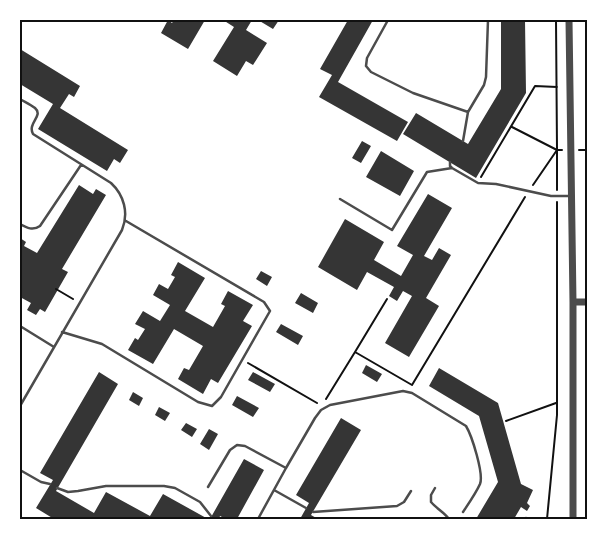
<svg xmlns="http://www.w3.org/2000/svg" width="607" height="539" font-family="Roboto,sans-serif">
	<style>
		.building { fill: #353535 }
		.lines { fill: none; stroke-linecap: round; stroke-linejoin: round }
		.path { stroke: #111; stroke-width: 2 }
		.service { stroke: #4c4c4c; stroke-width: 2.5 }
		.tertiary { stroke: #4c4c4c; stroke-width: 7 }
		.neatline { fill: none; stroke: #111; stroke-width: 2 }
	</style>
	<rect width="100%" height="100%" fill="#fff"/>
	<!-- building -->
	<path class="building" d="M168,20L172,23L174,20H205L188,49L161,33Z
		M223,20H252L246,30L267,43L253,65L246,61L237,76L213,61L234,27Z
		M258,20H279L273,29Z
		M348,20H373L338,82L408,122L397,141L319,97L332,75L320,69Z
		M501,20H525L526,93L476,178L403,134L416,113L468,144L501,89Z
		M20,49L80,86L74,97L69,94L60,108L128,150L120,163L114,159L107,171L38,129L53,104L20,84Z
		M362,141L371,146L361,163L352,158Z
		M381,151L414,171L400,196L366,177Z
		M79,185L93,194L96,189L106,195L62,269L68,272L45,312L40,309L36,315L27,310L31,303L20,297V238L26,242L24,246L37,253Z
		M428,194L452,208L424,256L432,260L439,248L451,255L426,298L439,306L409,357L385,343L412,296L403,291L397,301L389,296L394,287L367,272L357,290L318,267L345,219L384,242L374,260L401,276L413,255L397,246Z
		M178,262L205,278L185,311L213,327L225,306L221,304L228,291L253,305L243,321L252,326L218,383L211,379L203,394L178,379L184,368L189,370L203,346L174,329L153,364L128,350L135,338L138,340L145,329L135,324L143,311L160,321L170,305L153,295L159,284L168,289L175,277L171,275Z
		M261,271L272,277L267,286L256,279Z
		M301,293L318,303L313,313L295,303Z
		M281,324L303,336L298,345L276,332Z
		M366,365L382,374L377,382L362,373Z
		M439,368L498,403L521,484L533,490L527,503L530,506L527,511L521,507L514,519H476L498,482L479,416L429,386Z
		M99,372L118,384L56,491L94,513L106,492L150,516L163,494L208,519H104L103,518L102,519H54L36,508L53,480L40,473Z
		M253,372L275,384L270,392L248,380Z
		M133,392L143,398L139,406L129,400Z
		M237,396L259,408L253,417L232,405Z
		M159,407L170,413L165,421L155,415Z
		M341,418L361,430L311,515L318,519H300L309,503L296,495Z
		M186,423L197,429L192,437L181,430Z
		M209,429L218,434L209,450L200,444Z
		M244,459L264,470L237,519H226L220,516L219,519H210Z"/>
	<g class="lines">
		<!-- path -->
		<path class="path" d="M556,20L557,150H562
			M512,127L557,150
			M579,150H587
			M481,177L535,86L557,87
			M533,185L557,150
			M557,190V150
			M56,289L73,299
			M355,352L387,299
			M248,363L317,403
			M326,399L355,352L412,385L525,197
			M506,421L556,403
			M547,519L557,415V202"/>
		<!-- service -->
		<path class="service" d="M388,20L367,58L366,66L371,72L413,93L468,112
			M20,99C25,102 30,104 35,108C44,116 27,123 33,134L111,183C124,195 129,213 122,230L20,406
			M463,141L468,112L484,85L486,77L488,20
			M450,162V166L452,168L478,183L496,184L551,196H571
			M340,199L392,230L427,172L452,168
			M20,224C27,228 33,231 40,226L81,165
			M20,326L54,347
			M62,332L102,344L198,402L212,406L221,397L270,311L264,302L126,221
			M286,468L315,418L321,410L330,405L403,391L412,393L466,426C472,436 484,474 480,484C476,493 469,503 463,512
			M20,470L41,482L50,484
			M208,487L230,450L237,445L245,446L286,468L258,519
			M57,488L68,492L78,491L106,486H164L175,488L200,502L211,516
			M435,488L431,495V502C437,509 444,512 449,519
			M274,490L306,508
			M313,512L397,506L404,502L411,491
			M526,518L527,519"/>
		<!-- tertiary -->
		<path class="tertiary" d="M569,20L573,302V519
			M573,302H587"/>
	</g>
	<!-- border -->
	<rect width="607" height="539" fill="none" stroke="#ffffff" stroke-width="42"/>
	<rect x="21" y="21" width="565" height="497" class="neatline"/>
</svg>
